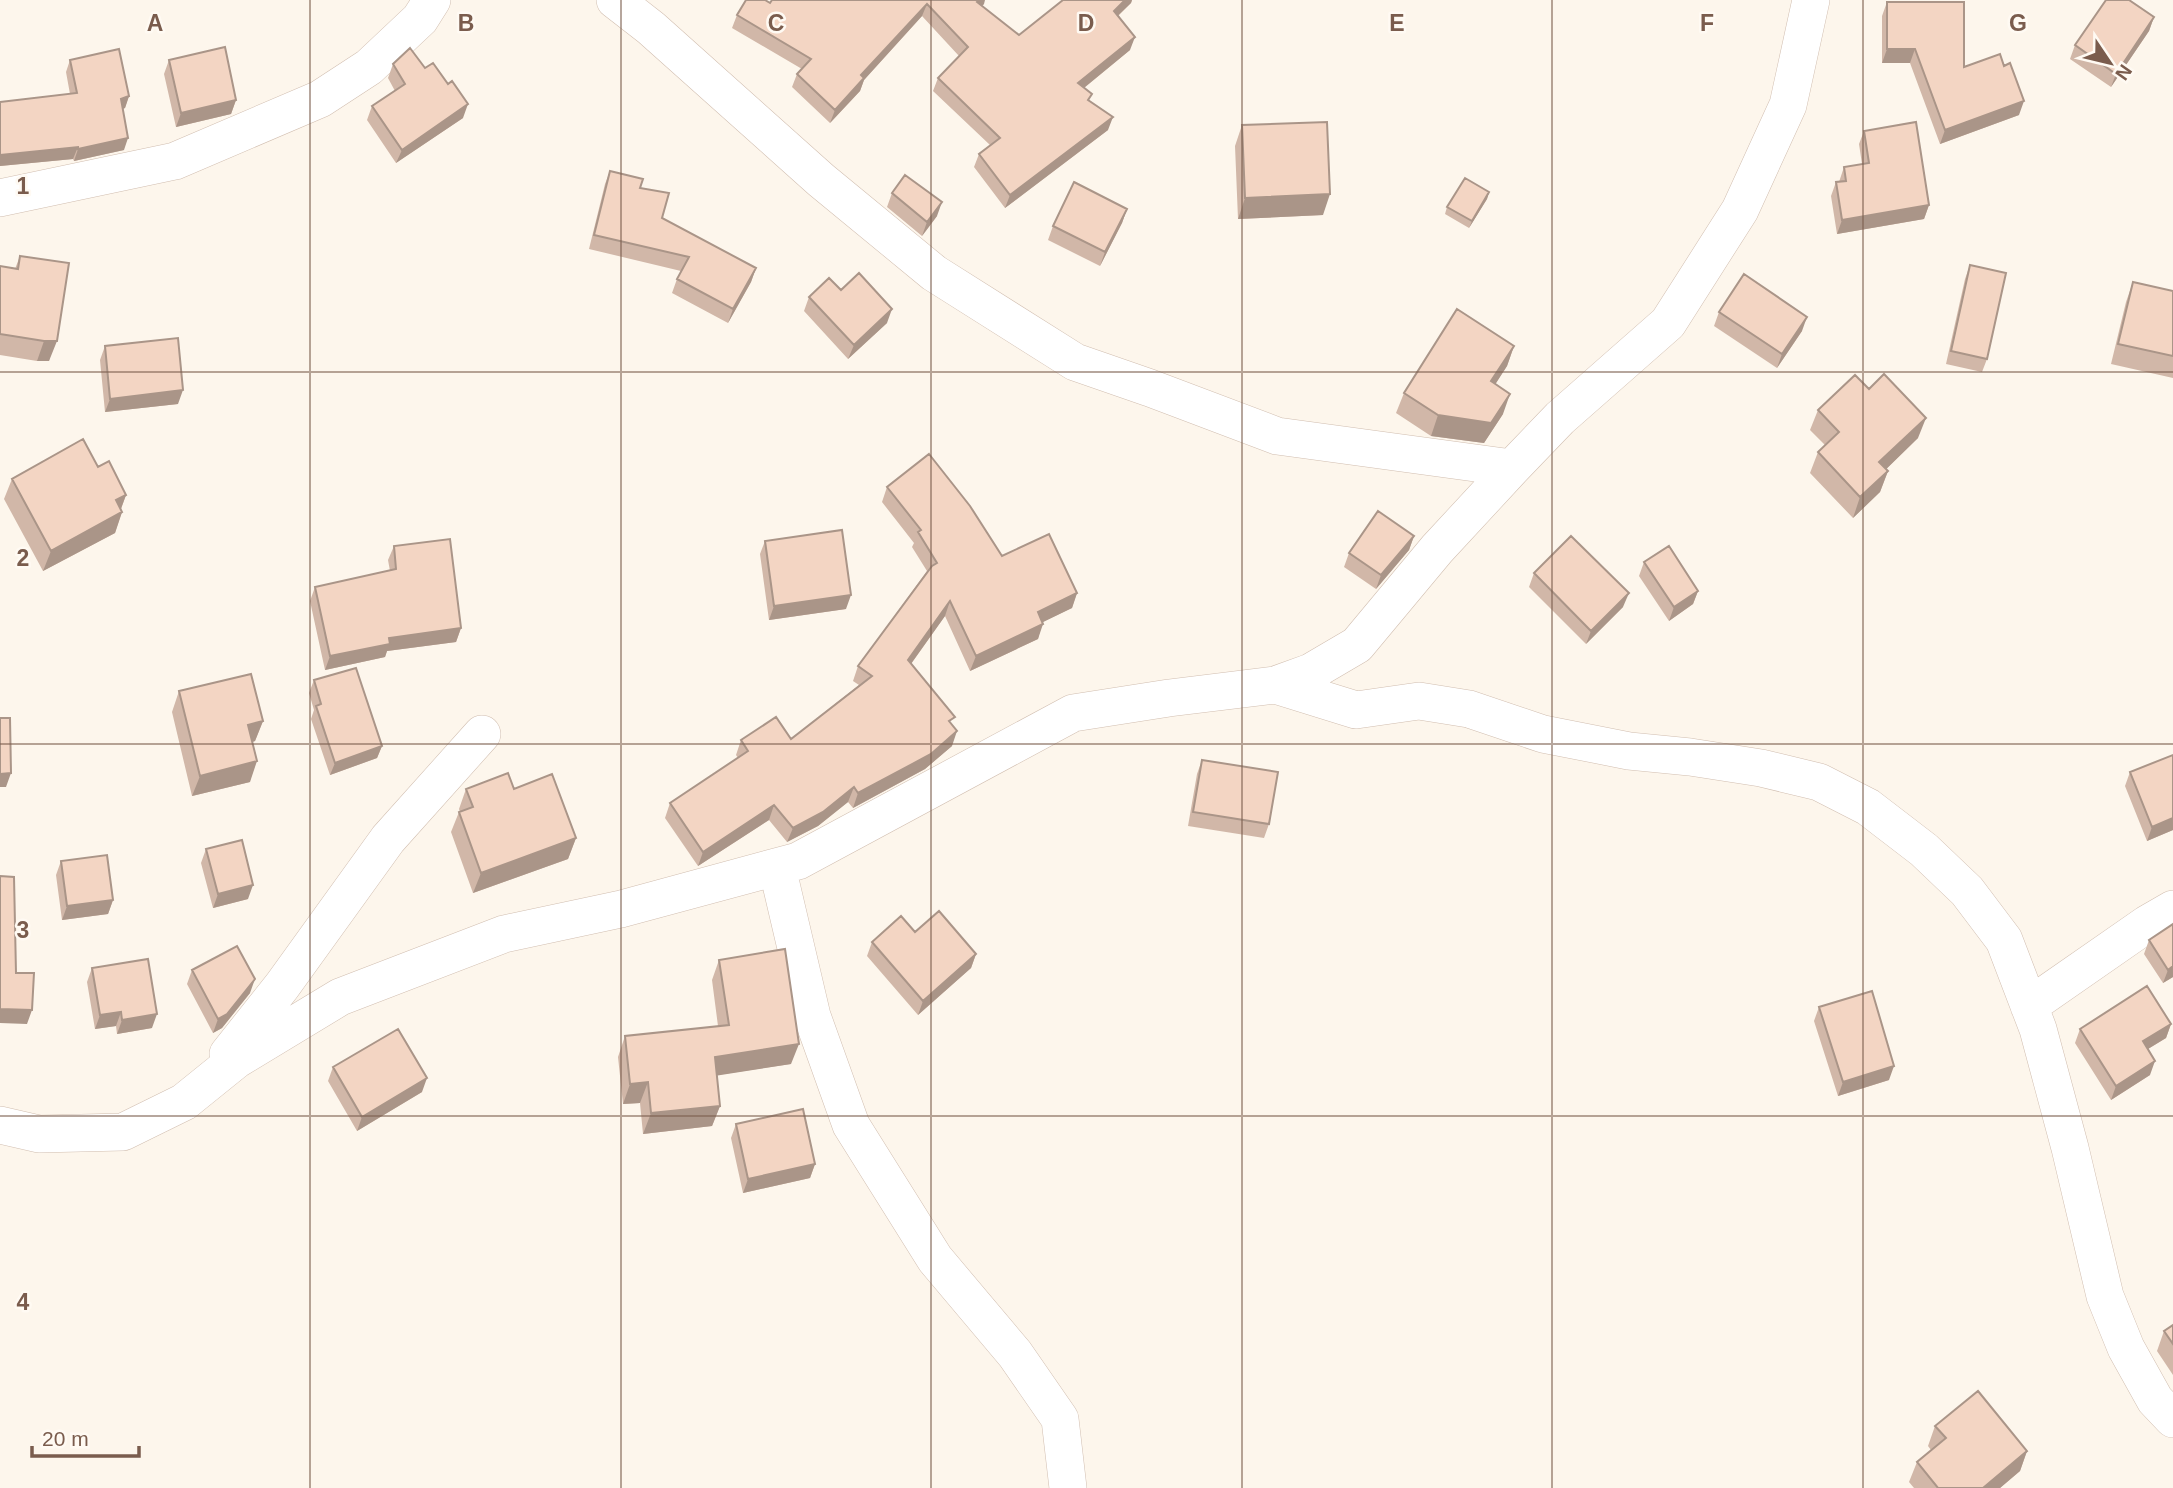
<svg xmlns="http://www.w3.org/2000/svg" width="2173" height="1488" font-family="Helvetica,sans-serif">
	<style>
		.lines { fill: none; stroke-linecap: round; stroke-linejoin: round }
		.street-casing { stroke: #d1beb0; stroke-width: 38 }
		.street { stroke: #fff; stroke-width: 37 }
		.wall { fill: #d1b7a8 }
		.shaded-wall { fill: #aa9588 }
		.building { fill: #f3d5c3; stroke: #aa9588; stroke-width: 2 }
		.grid { fill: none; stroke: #7a5c4d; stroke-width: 2; stroke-opacity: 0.55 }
		.grid-label { font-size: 23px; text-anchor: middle; font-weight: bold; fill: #7a5c4d; stroke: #fffaf3; stroke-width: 5; stroke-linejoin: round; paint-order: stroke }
	</style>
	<rect width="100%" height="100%" fill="#fdf6ec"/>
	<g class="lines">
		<!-- street casing -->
		<g class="street-casing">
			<path id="street" d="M615,0L651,28L821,180L934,273L1075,362L1150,388L1277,436L1512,468
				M0,198L175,161L320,99L369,67L420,19L432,0
				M1275,685L1356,710L1419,701L1469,709L1543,734L1629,751L1690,757L1761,768L1819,782L1868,807L1924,850L1967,891L2004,940L2038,1029L2070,1148L2105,1296L2126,1348L2155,1400L2173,1419
				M777,867L812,1016L851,1125L935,1259L1015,1354L1060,1419L1068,1488
				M2029,1006L2147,924L2173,909
				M228,1054L282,986L388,839L482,734
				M0,1125L39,1134L123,1132L184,1102L236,1060L340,997L504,934L621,909L798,861L1073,713L1169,698L1275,685L1311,672L1357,645L1437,549L1512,468L1560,418L1668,323L1740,210L1788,105L1811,0"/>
		</g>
		<!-- street -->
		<use href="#street" class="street"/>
	</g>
	<!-- wall -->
	<path class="wall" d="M1063,0H1132L1131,3L1118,16L1130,50L1084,88L1090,101L1108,130L1005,208L974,167L979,154L990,145L933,91L938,78L959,56L922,16L864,80L860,91L830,123L792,87L797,74L802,69L732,28L737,15L770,3L984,4L982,6L1019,35Z
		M1887,2L1964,67L2004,66L2019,115L1940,144L1910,63H1882V16Z
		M2154,17L2149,31L2111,87L2070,59L2075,45Z
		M70,60L129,96L125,108L123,109L124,150L74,161L73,159L0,166V102L70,94L66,72Z
		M169,60L236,100L231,114L176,127L164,74Z
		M393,64L463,118L396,163L367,120L372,106L395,91L388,78Z
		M1242,125L1323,215L1238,219L1235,146Z
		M1864,131L1929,205L1924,219L1837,234L1831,196L1836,182H1839L1844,167L1862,164L1859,144Z
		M610,171L640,188L662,218L756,268L751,282L728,323L672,293L677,279L681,271L589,249L605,184Z
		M1489,192L1487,199L1469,228L1445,214L1447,207Z
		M892,193L937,216L922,236L887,207Z
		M1127,209L1122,223L1100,266L1048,240L1053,226Z
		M20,256L69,263L49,361H37L0,355V266L15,269Z
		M1970,265L1987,359L1982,372L1946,364L1965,279Z
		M2133,282L2173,291V378L2111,364L2126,302Z
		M841,290L887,323L848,359L804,311L809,297Z
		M1719,312L1802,331L1777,368L1714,326Z
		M105,346L178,404L105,412L100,360Z
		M1514,346L1507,366L1495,384L1503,414L1484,443L1431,436L1396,413L1404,393Z
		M1818,410L1918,438L1886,469L1888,471L1880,492L1853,518L1810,473L1818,452L1825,445L1810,430Z
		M98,467L126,495L121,509L122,512L115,533L43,571L4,499L12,479Z
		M887,487L1002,556L1077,593L1072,608L1042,622L1038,639L970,671L945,616L911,664L952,725V746L925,769L853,808L848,802L818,826L787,842L769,820L698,866L665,818L670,803L738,758L736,755L741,740L791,739L859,685L853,681L858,666L927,571L912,547L914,543L882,502Z
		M1414,536L1409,550L1376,589L1344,567L1349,553Z
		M765,541L846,609L769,620L760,554Z
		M394,546L461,628L456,642L387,651L385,657L325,670L310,601L315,587L390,571L388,560Z
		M1644,562L1698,591L1693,604L1669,621L1639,576Z
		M1534,573L1623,607L1586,644L1529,587Z
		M314,680L382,746L377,758L330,775L311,719L314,710L309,693Z
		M179,691L263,721L255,741L253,742L250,782L192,796L172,712Z
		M2173,755V830L2147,841L2125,786L2130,772Z
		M1202,760L1269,824L1264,838L1188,826L1197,774Z
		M466,789H514L576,838L568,859L473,893L451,832L459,812H460L459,809Z
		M206,849L248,899L213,908L201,863Z
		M61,861L113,900L108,914L62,920L56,875Z
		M915,932L976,954L971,968L918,1015L867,956L872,942Z
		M2149,940L2173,977L2163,983L2144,954Z
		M719,960L791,1064L717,1075L720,1106L712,1126L643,1134L640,1103L623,1104L618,1057L625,1036L718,1026L712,980Z
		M92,968L152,1028L117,1034L116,1026L95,1029L87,982Z
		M192,970L250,993L222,1028L213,1033L187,984Z
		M1819,1007L1889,1080L1838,1096L1814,1021Z
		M2171,1024L2166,1038L2148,1049L2150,1075L2111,1100L2075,1043L2080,1029Z
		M333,1067L422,1092L357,1131L328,1081Z
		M736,1124L815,1164L810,1178L743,1193L731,1138Z
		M2173,1325V1375L2157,1351L2164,1331Z
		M1935,1426L2027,1451L2020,1471L2000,1488H1914L1909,1482L1917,1462L1931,1450L1928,1446Z"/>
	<!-- shaded-wall -->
	<path class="shaded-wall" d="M979,0H985L984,4L972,15L977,2Z
		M1125,0H1132L1131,3L1109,24L1114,11Z
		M927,4L922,16L864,80L860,91L830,123L835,110L861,75Z
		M2154,17L2149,31L2111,87L2116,74Z
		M1135,37L1130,50L1074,96L1078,83Z
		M1887,49H1915L1910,63H1882Z
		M129,96L125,108L116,111L121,99Z
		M236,100L231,114L176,127L181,113Z
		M2024,101L2019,115L1940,144L1945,130Z
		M468,104L463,118L396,163L402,150Z
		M1113,117L1108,130L1005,208L1010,195Z
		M128,138L124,150L74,161L78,149Z
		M78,147L73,159L0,166V155Z
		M1489,192L1487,199L1469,228L1472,221Z
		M1330,194L1323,215L1238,219L1245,198Z
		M942,202L937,216L922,236L927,222Z
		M1929,205L1924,219L1837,234L1842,220Z
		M1127,209L1122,223L1100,266L1105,252Z
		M756,268L751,282L728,323L733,309Z
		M892,309L887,323L848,359L854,345Z
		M1807,317L1802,331L1777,368L1782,354Z
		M44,341H57L49,361H37Z
		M1514,346L1507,366L1484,402L1491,381Z
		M183,390L178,404L105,412L110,399Z
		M1510,394L1503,414L1484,443L1431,436L1438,415Z
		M1926,418L1918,438L1872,483L1879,462Z
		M1888,471L1880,492L1853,518L1860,497Z
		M126,495L119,514L122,512L115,533L43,571L51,551L116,500Z
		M1414,536L1409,550L1376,589L1381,575Z
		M1698,591L1693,604L1669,621L1674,607Z
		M1077,593L1072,608L1033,627L1038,612Z
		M1629,593L1623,607L1586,644L1591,631Z
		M851,595L846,609L769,620L774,606Z
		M950,601L945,616L903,675L908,660Z
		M1043,624L1038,639L970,671L976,656Z
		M461,628L456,642L387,651L385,657L325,670L330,656L389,638Z
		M263,721L255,741L241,745L248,725Z
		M957,731L952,746L925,769L853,808L858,793Z
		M382,746L377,758L330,775L335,763Z
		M257,761L250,782L192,796L200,776Z
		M11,773L6,787H0V774Z
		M854,787L848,802L818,826L787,842L793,828Z
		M774,805L769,820L698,866L703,852Z
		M2173,818V830L2147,841L2152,827Z
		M576,838L568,859L473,893L481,873Z
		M253,885L248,899L213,908L218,894Z
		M113,900L108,914L62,920L67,906Z
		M976,954L971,968L918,1015L923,1001Z
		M2173,966V977L2163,983L2168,970Z
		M255,979L250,993L222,1028L213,1033L218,1019Z
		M0,1009L32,1010L27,1024L0,1023Z
		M121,1012L116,1026L95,1029L100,1015Z
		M157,1014L152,1028L117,1034L122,1020Z
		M2171,1024L2166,1038L2138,1055L2143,1041Z
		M799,1044L791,1064L708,1077L715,1057Z
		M2155,1061L2150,1075L2111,1100L2116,1086Z
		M1894,1066L1889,1080L1838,1096L1843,1082Z
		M427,1078L422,1092L357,1131L362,1117Z
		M648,1082L640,1103L623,1104L630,1084Z
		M720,1106L712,1126L643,1134L651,1113Z
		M815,1164L810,1178L743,1193L748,1179Z
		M2027,1451L2020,1471L2000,1488H1983Z"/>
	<!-- building -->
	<path class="building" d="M746,0H765L770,3L772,0H979L977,2L1019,35L1063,0H1125L1114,11L1135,37L1078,83L1092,94L1088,100L1113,117L1010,195L979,154L1000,138L938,78L968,47L927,4L861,75L864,78L835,110L797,74L811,59L737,15Z
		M2106,0H2129L2154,17L2116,74L2075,45Z
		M1887,2H1964V67L2000,54L2004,66L2010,63L2024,101L1945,130L1915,49H1887Z
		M225,47L236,100L181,113L169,60Z
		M410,48L425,68L433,63L448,84L452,81L468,104L402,150L372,106L405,84L393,64Z
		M119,49L129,96L121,99L128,138L78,149V147L0,155V102L77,93L70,60Z
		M1327,122L1330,194L1245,198L1242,125Z
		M1916,122L1929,205L1842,220L1836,182L1846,181L1844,167L1869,163L1864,131Z
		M610,171L643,179L640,188L669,193L662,218L756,268L733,309L677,279L689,257L594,235Z
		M905,175L942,202L927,222L892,193Z
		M1465,178L1489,192L1472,221L1447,207Z
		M1074,182L1127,209L1105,252L1053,226Z
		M20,256L69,263L57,341H44L0,334V266L18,269Z
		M1970,265L2006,273L1987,359L1951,351Z
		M859,273L892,309L854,345L809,297L829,278L841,290Z
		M1744,274L1807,317L1782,354L1719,312Z
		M2133,282L2173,291V356L2118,344Z
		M1457,309L1514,346L1491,381L1510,394L1491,423L1438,415L1404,393Z
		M178,338L183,390L110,399L105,346Z
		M1884,374L1926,418L1879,462L1888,471L1860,497L1818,452L1839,432L1818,410L1855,375L1869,389Z
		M83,439L98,467L109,461L126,495L116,500L122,512L51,551L12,479Z
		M929,454L970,506L1002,556L1049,534L1077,593L1038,612L1043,624L976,656L950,601L908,660L955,717L949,721L957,731L931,754L858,793L854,787L823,812L793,828L774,805L703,852L670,803L748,751L741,740L776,717L791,739L872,676L858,666L932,566L937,563L918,532L921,530L887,487Z
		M1378,511L1414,536L1381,575L1349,553Z
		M842,530L851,595L774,606L765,541Z
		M1571,536L1629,593L1591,631L1534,573Z
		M450,539L461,628L389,638L390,644L330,656L315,587L396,569L394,546Z
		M1669,546L1698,591L1674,607L1644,562Z
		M356,668L382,746L335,763L316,706L321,704L314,680Z
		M251,674L263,721L248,725L257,761L200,776L179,691Z
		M0,718H10L11,773L0,774Z
		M2173,755V818L2152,827L2130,772Z
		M1202,760L1278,772L1269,824L1193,812Z
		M508,773L514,789L552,774L576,838L481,873L459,812L473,807L466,789Z
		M242,840L253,885L218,894L206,849Z
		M107,855L113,900L67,906L61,861Z
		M0,876L14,877L16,973H34L32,1010L0,1009Z
		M939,911L976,954L923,1001L872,942L901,916L915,932Z
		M2173,924V966L2168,970L2149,940Z
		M237,946L255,979L227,1014L218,1019L192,970Z
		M785,949L799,1044L715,1057L720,1106L651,1113L648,1082L630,1084L625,1036L729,1025L719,960Z
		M148,959L157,1014L122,1020L121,1012L100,1015L92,968Z
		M2147,986L2171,1024L2143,1041L2155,1061L2116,1086L2080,1029Z
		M1872,991L1894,1066L1843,1082L1819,1007Z
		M398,1029L427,1078L362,1117L333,1067Z
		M803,1109L815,1164L748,1179L736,1124Z
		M2173,1325V1344L2164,1331Z
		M1978,1391L2027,1451L1983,1488H1938L1917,1462L1946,1438L1935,1426Z"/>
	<!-- grid -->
	<path class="grid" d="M310,0V1488M621,0V1488M931,0V1488M1242,0V1488M1552,0V1488M1863,0V1488M0,372H2173M0,744H2173M0,1116H2173"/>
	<g class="grid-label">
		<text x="155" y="31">A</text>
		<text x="466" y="31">B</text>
		<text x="776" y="31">C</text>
		<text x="1086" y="31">D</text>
		<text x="1397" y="31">E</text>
		<text x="1707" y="31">F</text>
		<text x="2018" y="31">G</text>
		<text x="23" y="194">1</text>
		<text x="23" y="566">2</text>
		<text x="23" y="938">3</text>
		<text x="23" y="1310">4</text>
	</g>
	<!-- north arrow -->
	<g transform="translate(2110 63) rotate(125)" stroke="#fffaf3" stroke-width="5" paint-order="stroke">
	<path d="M0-5L12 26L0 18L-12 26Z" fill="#7a5c4d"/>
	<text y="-10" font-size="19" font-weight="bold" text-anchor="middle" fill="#7a5c4d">N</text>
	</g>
	<!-- scale -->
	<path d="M32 1446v10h107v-10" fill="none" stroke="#7a5c4d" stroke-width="3.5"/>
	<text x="42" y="1446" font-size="21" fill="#7a5c4d" stroke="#fffaf3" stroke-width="5" paint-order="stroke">20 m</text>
</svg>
